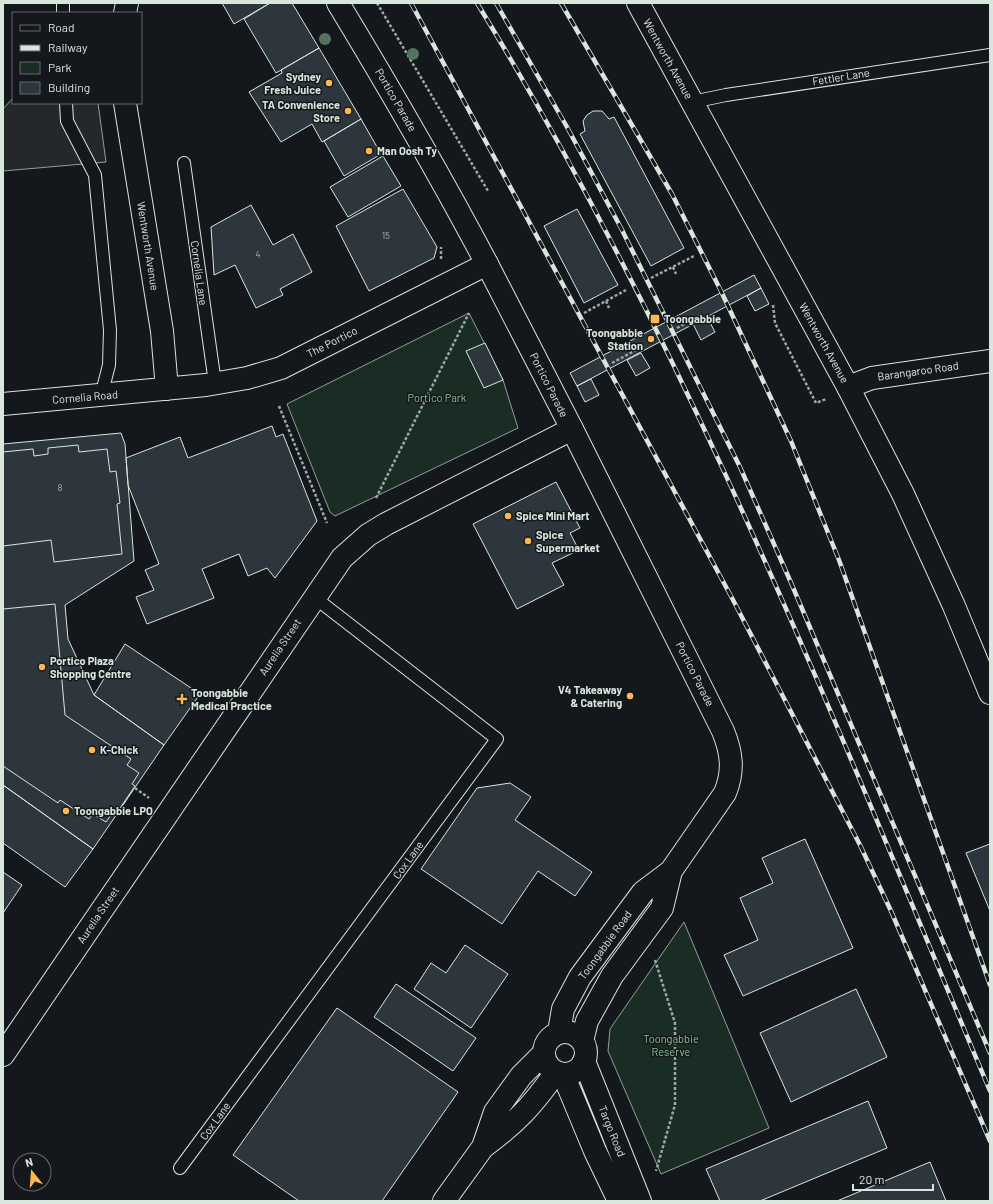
<svg xmlns="http://www.w3.org/2000/svg" width="993" height="1204" font-family="Barlow,sans-serif">
	<style>
		.green { fill: #1a2d24; stroke: #939e99 }
		.parking { fill: #24282b; stroke: #939e99 }
		.building { fill: #2c363c; stroke: #d8e6dc }
		.lines { fill: none; stroke-linecap: round; stroke-linejoin: round }
		.service-casing { stroke: #d8e6dc; stroke-width: 14 }
		.minor-casing { stroke: #d8e6dc; stroke-width: 24 }
		.tertiary-casing { stroke: #d8e6dc; stroke-width: 24 }
		.secondary-casing { stroke: #d8e6dc; stroke-width: 24 }
		.path { stroke: #9da8a2; stroke-width: 2.5; stroke-dasharray: 3 2; stroke-linecap: butt }
		.service { stroke: #14181c; stroke-width: 12 }
		.minor { stroke: #14181c; stroke-width: 22 }
		.tertiary { stroke: #14181c; stroke-width: 22 }
		.secondary { stroke: #14181c; stroke-width: 22 }
		.rail-casing { stroke: #d8e6dc; stroke-width: 4.5 }
		.rail { stroke: #14181c; stroke-width: 3; stroke-dasharray: 9; stroke-linecap: butt }
		.tree { fill: #55745f }
		.poi-dot { fill: #ffb74d; stroke: #14181c; stroke-width: 1.5 }
		.labels { text-anchor: middle; stroke-width: 3; stroke-linejoin: round; paint-order: stroke }
		.number-label { font-size: 9px; fill: #adbab4 }
		.street-label { font-size: 11px; fill: #d8e6dc; stroke: #14181c }
		.poi-label { font-size: 11px; font-weight: bold; fill: #d8e6dc; stroke: #14181c; text-anchor: start }
		.park-label { font-size: 11px; fill: #8ac095; stroke: #14181c }
	</style>
	<rect width="100%" height="100%" fill="#14181c"/>
	<!-- green -->
	<path class="green" d="M469,313L503,380L518,428L335,516L330,512L287,404Z
		M684,922L769,1128L661,1174L608,1051L610,1029Z"/>
	<!-- parking -->
	<path class="parking" d="M13,98V103H98L106,162L3,171V109Z"/>
	<!-- building -->
	<path class="building" d="M222,3H270L234,24Z
		M270,3H292L319,48L276,73L244,19Z
		M319,48L361,119L322,142L312,124L281,142L249,92L282,73L281,70Z
		M593,111H602L609,119L614,117L684,248L651,266L580,134L585,131L583,121L587,115Z
		M361,119L381,154L344,176L324,141Z
		M383,156L401,186L348,217L330,187Z
		M403,189L437,247L434,258L369,291L336,226Z
		M251,205L273,245L293,234L312,272L280,289L283,295L256,308L235,265L214,275L211,227Z
		M577,209L618,285L584,303L544,226Z
		M754,275L761,288L577,386L570,373Z
		M761,288L769,304L755,311L747,296Z
		M707,317L715,332L701,340L693,324Z
		M485,343L503,380L484,388L466,351Z
		M641,353L650,368L636,376L627,360Z
		M591,379L599,395L585,402L577,386Z
		M272,426L276,437L283,434L317,521L275,578L267,568L248,576L239,554L202,569L214,598L147,624L136,597L154,590L145,570L159,564L128,485L126,458L180,437L188,458Z
		M121,433L125,444L134,561L65,605L68,639L94,695L164,745L93,849L3,785V444Z
		M78,445L79,452L107,449L110,472L116,471L120,503L117,504L122,554L54,562L51,540L3,546V452L33,449L34,456L48,454V448Z
		M556,482L580,528L570,533L579,550L552,563L564,585L517,609L473,524Z
		M55,604L65,715L131,759L127,765L139,773L132,784L135,786L116,814L113,812L106,822L93,814L89,819L60,800L58,803L3,766V609Z
		M125,644L200,694L164,745L94,695Z
		M510,783L531,797L515,820L592,872L575,896L538,871L502,924L421,869L477,788Z
		M3,785L93,849L65,887L3,843Z
		M805,839L853,948L743,996L724,955L758,940L740,898L773,883L762,858Z
		M990,844V911L966,853Z
		M3,872L22,885L3,913Z
		M465,945L508,974L471,1028L414,989L431,963L446,973Z
		M396,984L476,1038L453,1071L374,1017Z
		M856,989L887,1057L791,1102L760,1033Z
		M337,1008L458,1092L382,1201H299L233,1155Z
		M868,1101L887,1148L760,1201H720L706,1169Z
		M930,1162L946,1201H837Z"/>
	<g class="lines">
		<!-- service casing -->
		<g class="service-casing">
			<path id="service" d="M63,3V13
				M692,102L726,95L990,55
				M66,103L67,121L95,175L110,330L109,365L101,396
				M184,163L215,383
				M180,1168L497,739L314,597"/>
		</g>
		<!-- minor casing -->
		<g class="minor-casing">
			<path id="minor" d="M338,3C390,89 440,175 487,264
				M3,1055L342,558L368,535L386,524L572,429"/>
		</g>
		<!-- tertiary casing -->
		<g class="tertiary-casing">
			<path id="tertiary" d="M848,387L872,378L990,361
				M584,1061L640,1201
				M563,1074L595,1151L619,1201"/>
		</g>
		<!-- secondary casing -->
		<g class="secondary-casing">
			<path id="secondary" d="M638,3L848,387L903,494L954,606L990,693
				M125,13L127,3
				M125,103L162,331L167,389
				M3,404L206,385L247,378L281,368L487,264L572,429L723,731C732,753 734,771 725,793L671,871L643,892L580,977L563,1009L559,1032
				M544 1053a21 21 0 1 1 42 0a21 21 0 1 1-42 0Z
				M582,1041L587,1021L612,976L662,908L671,871
				M483,1147C516,1123 533,1105 556,1072
				M444,1201L483,1147L495,1112L521,1076L543,1054"/>
		</g>
		<!-- path -->
		<path class="path" d="M377,3L488,191
			M441,259V247
			M673,267L676,274
			M651,278L694,256
			M606,301L609,308
			M773,305L775,323L816,403L826,399
			M584,313L626,290
			M677,328L702,314
			M612,363L636,350
			M279,406L327,523
			M376,498L469,313
			M135,788L149,798
			M655,960L675,1023V1105L656,1171"/>
		<!-- service -->
		<use href="#service" class="service"/>
		<!-- minor -->
		<use href="#minor" class="minor"/>
		<!-- tertiary -->
		<use href="#tertiary" class="tertiary"/>
		<!-- secondary -->
		<use href="#secondary" class="secondary"/>
		<!-- rail casing -->
		<g class="rail-casing">
			<path id="rail" d="M411,3L732,598L860,845L891,911L990,1141
				M477,3C687,346 835,722 990,1091
				M496,3L567,127L621,228L740,467L792,585L990,1053
				M561,3L672,194L721,291L791,441L839,560L990,985"/>
		</g>
		<!-- rail -->
		<use href="#rail" class="rail"/>
	</g>
	<!-- trees -->
	<g class="tree">
		<circle cx="325" cy="39" r="6"/>
		<circle cx="413" cy="54" r="6"/>
	</g>
	<!-- markers -->
	<g class="poi-dot">
		<circle cx="329" cy="83" r="4"/>
		<circle cx="348" cy="111" r="4"/>
		<circle cx="369" cy="151" r="4"/>
		<rect x="650" y="314" width="10" height="10" rx="2"/>
		<circle cx="651" cy="339" r="4"/>
		<circle cx="508" cy="516" r="4"/>
		<circle cx="528" cy="541" r="4"/>
		<circle cx="42" cy="667" r="4"/>
		<circle cx="630" cy="696" r="4"/>
		<path d="M180 693h4v4h4v4h-4v4h-4v-4h-4v-4h4z"/>
		<circle cx="92" cy="750" r="4"/>
		<circle cx="66" cy="811" r="4"/>
	</g>
	<g class="labels">
		<!-- number labels -->
		<g class="number-label">
			<text x="386" y="239">15</text>
			<text x="258" y="258">4</text>
			<text x="60" y="491">8</text>
		</g>
		<!-- street labels -->
		<g class="street-label">
			<text transform="translate(668 59) rotate(61)" y="4">Wentworth Avenue</text>
			<text transform="translate(841 77) rotate(-9)" y="4">Fettler Lane</text>
			<text transform="translate(396 100) rotate(60)" y="4">Portico Parade</text>
			<text transform="translate(148 246) rotate(81)" y="4">Wentworth Avenue</text>
			<text transform="translate(199 273) rotate(82)" y="4">Cornelia Lane</text>
			<text transform="translate(332 342) rotate(-27)" y="4">The Portico</text>
			<text transform="translate(824 343) rotate(61)" y="4">Wentworth Avenue</text>
			<text transform="translate(918 371) rotate(-8)" y="4">Barangaroo Road</text>
			<text transform="translate(549 385) rotate(63)" y="4">Portico Parade</text>
			<text transform="translate(85 397) rotate(-5)" y="4">Cornelia Road</text>
			<text transform="translate(280 647) rotate(-56)" y="4">Aurelia Street</text>
			<text transform="translate(695 674) rotate(63)" y="4">Portico Parade</text>
			<text transform="translate(408 860) rotate(-54)" y="4">Cox Lane</text>
			<text transform="translate(98 915) rotate(-56)" y="4">Aurelia Street</text>
			<text transform="translate(605 945) rotate(-54)" y="4">Toongabbie Road</text>
			<text transform="translate(215 1121) rotate(-54)" y="4">Cox Lane</text>
			<text transform="translate(612 1131) rotate(68)" y="4">Targo Road</text>
		</g>
		<!-- poi labels -->
		<g class="poi-label">
			<text x="321" y="81" text-anchor="end">Sydney<tspan x="321" dy="13">Fresh Juice</tspan></text>
			<text x="340" y="109" text-anchor="end">TA Convenience<tspan x="340" dy="13">Store</tspan></text>
			<text x="377" y="155">Man Oosh Ty</text>
			<text x="664" y="323">Toongabbie</text>
			<text x="643" y="337" text-anchor="end">Toongabbie<tspan x="643" dy="13">Station</tspan></text>
			<text x="516" y="520">Spice Mini Mart</text>
			<text x="536" y="539">Spice<tspan x="536" dy="13">Supermarket</tspan></text>
			<text x="50" y="665">Portico Plaza<tspan x="50" dy="13">Shopping Centre</tspan></text>
			<text x="622" y="694" text-anchor="end">V4 Takeaway<tspan x="622" dy="13">&amp; Catering</tspan></text>
			<text x="191" y="697">Toongabbie<tspan x="191" dy="13">Medical Practice</tspan></text>
			<text x="100" y="754">K-Chick</text>
			<text x="74" y="815">Toongabbie LPO</text>
		</g>
		<!-- park labels -->
		<g class="park-label">
			<text x="437" y="402">Portico Park</text>
			<text x="671" y="1043">Toongabbie<tspan x="671" dy="13">Reserve</tspan></text>
		</g>
	</g>
	<!-- border -->
	<rect width="993" height="1204" fill="none" stroke="#d8e6dc" stroke-width="8"/>
	<!-- legend -->
	<rect x="12" y="12" width="130" height="92" fill="#14181c" stroke="#626a69"/>
	<rect x="20" y="25" width="20" height="6" fill="#14181c" stroke="#626a69"/>
	<text x="48" y="32" font-size="12" fill="#d8e6dc">Road</text>
	<rect x="20" y="45" width="20" height="6" fill="#d8e6dc" stroke="#626a69"/>
	<text x="48" y="52" font-size="12" fill="#d8e6dc">Railway</text>
	<rect x="20" y="62" width="20" height="12" fill="#1a2d24" stroke="#626a69"/>
	<text x="48" y="72" font-size="12" fill="#d8e6dc">Park</text>
	<rect x="20" y="82" width="20" height="12" fill="#2c363c" stroke="#626a69"/>
	<text x="48" y="92" font-size="12" fill="#d8e6dc">Building</text>
	<!-- north arrow -->
	<g transform="translate(32 1172) rotate(343)"><circle r="19" fill="#14181c" stroke="#626a69"/>
	<path d="M0-3L7 15L0 10L-7 15Z" fill="#ffb74d"/>
	<text y="-6" font-size="11" font-weight="bold" text-anchor="middle" fill="#d8e6dc">N</text>
	</g>
	<!-- scale -->
	<path d="M853 1184v6h80v-6" fill="none" stroke="#d8e6dc" stroke-width="2"/>
	<text x="859" y="1184" font-size="12" fill="#d8e6dc" stroke="#14181c" stroke-width="3" paint-order="stroke">20 m</text>
</svg>
